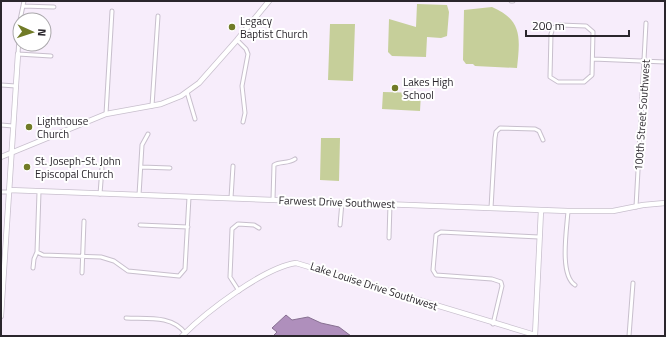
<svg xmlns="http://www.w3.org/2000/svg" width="666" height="337" font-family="'Titillium Web',sans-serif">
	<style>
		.green { fill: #c6cf9a }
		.water { fill: #af8fbc; stroke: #877091 }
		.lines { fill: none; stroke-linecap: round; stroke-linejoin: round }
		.street-casing { stroke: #c8bfcd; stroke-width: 5 }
		.secondary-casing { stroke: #c8bfcd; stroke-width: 6 }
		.street { stroke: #fff; stroke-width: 3 }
		.secondary { stroke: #fff; stroke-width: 4.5 }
		.poi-dot { fill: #717b27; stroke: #fff; stroke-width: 1.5 }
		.labels { text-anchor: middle; stroke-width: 4; stroke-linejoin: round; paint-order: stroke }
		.poi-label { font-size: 11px; fill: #2a262c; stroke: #fff; text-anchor: start }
		.street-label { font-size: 11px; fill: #2a262c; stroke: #fff }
	</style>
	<rect width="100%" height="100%" fill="#f7edfb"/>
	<!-- green -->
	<path class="green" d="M417,4L447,5L449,12L447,36L441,38L427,37L426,57L392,56L388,52L389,19L416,27Z
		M492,7C523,20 520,39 517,68L475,66L473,64H466L463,60L464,10Z
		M330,24H355L353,81L328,80Z
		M383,92L421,93L420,111L382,109Z
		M321,138H340L339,181L320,180Z"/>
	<!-- water -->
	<path class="water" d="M286,315L292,320L308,317L321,323L339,327L351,336H273L277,332L272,328Z"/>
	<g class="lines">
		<!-- street casing -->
		<g class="street-casing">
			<path id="street" d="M511,1H513
				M23,6L54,7
				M20,20L24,1
				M20,22L18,54L51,56
				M560,25L586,26L593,32L592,75L584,82H558L550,77L551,34L553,28Z
				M237,40L246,49L248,54L242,86L245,113L243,122
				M593,59L665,62
				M1,85L16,86
				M187,92L195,119
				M152,106L158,16
				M106,114L112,11
				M1,125L13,126
				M141,167L170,168
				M1,192H8
				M100,194L102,168
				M139,195L142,145L148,134
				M231,198L233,166
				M273,199L274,165C280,161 288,164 295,159
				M636,207L646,23
				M491,208L495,138L496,132L500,128L535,129L539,131L543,140
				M568,211C567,228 559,275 575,285
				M140,225L188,227
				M340,225L342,202
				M389,238L390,204
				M37,252L43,255L101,257L114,261L128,271L179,276L185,269L189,197
				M33,268L34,259L37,252L39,192
				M82,273L84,221
				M239,291L230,277L232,229L238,224L254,225L259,228
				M126,318C147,319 172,315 185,333
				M493,324L502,286L501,282L492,279L436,275L433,270L436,235L441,232L539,237
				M629,336L633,283"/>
		</g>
		<!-- secondary casing -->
		<g class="secondary-casing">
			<path id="secondary" d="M1,157L106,114L161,104L181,96L199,83L237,40L269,1
				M9,190L568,211H613L643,205L665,203
				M1,316L18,54
				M182,336C206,312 263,268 296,263L535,335
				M535,336L541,210"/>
		</g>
		<!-- street -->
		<use href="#street" class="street"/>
		<!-- secondary -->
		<use href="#secondary" class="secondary"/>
	</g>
	<!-- markers -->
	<g class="poi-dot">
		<circle cx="232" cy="27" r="4"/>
		<circle cx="395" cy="88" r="4"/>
		<circle cx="29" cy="127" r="4"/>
		<circle cx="27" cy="167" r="4"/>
	</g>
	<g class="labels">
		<!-- poi labels -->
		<g class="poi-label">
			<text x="240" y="25">Legacy<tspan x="240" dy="13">Baptist Church</tspan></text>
			<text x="403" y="86">Lakes High<tspan x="403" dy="13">School</tspan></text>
			<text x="37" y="125">Lighthouse<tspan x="37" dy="13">Church</tspan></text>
			<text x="35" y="165">St. Joseph-St. John<tspan x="35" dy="13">Episcopal Church</tspan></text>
		</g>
		<!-- street labels -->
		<g class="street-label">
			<text transform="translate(642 115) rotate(-86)" y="4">100th Street Southwest</text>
			<text transform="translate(337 202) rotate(2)" y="4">Farwest Drive Southwest</text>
			<text transform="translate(374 286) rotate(18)" y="4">Lake Louise Drive Southwest</text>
		</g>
	</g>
	<!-- border -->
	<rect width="666" height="337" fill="none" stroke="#2a262c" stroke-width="4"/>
	<!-- north arrow -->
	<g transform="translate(32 32) rotate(93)"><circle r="19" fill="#ffffff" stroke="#aaa8ab"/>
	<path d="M0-3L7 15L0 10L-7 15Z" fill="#717b27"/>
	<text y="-6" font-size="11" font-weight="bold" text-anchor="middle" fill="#2a262c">N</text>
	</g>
	<!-- scale -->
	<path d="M526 30v6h103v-6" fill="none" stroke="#2a262c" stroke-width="2"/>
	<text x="532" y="30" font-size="12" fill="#2a262c" stroke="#ffffff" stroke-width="3" paint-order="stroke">200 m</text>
</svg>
